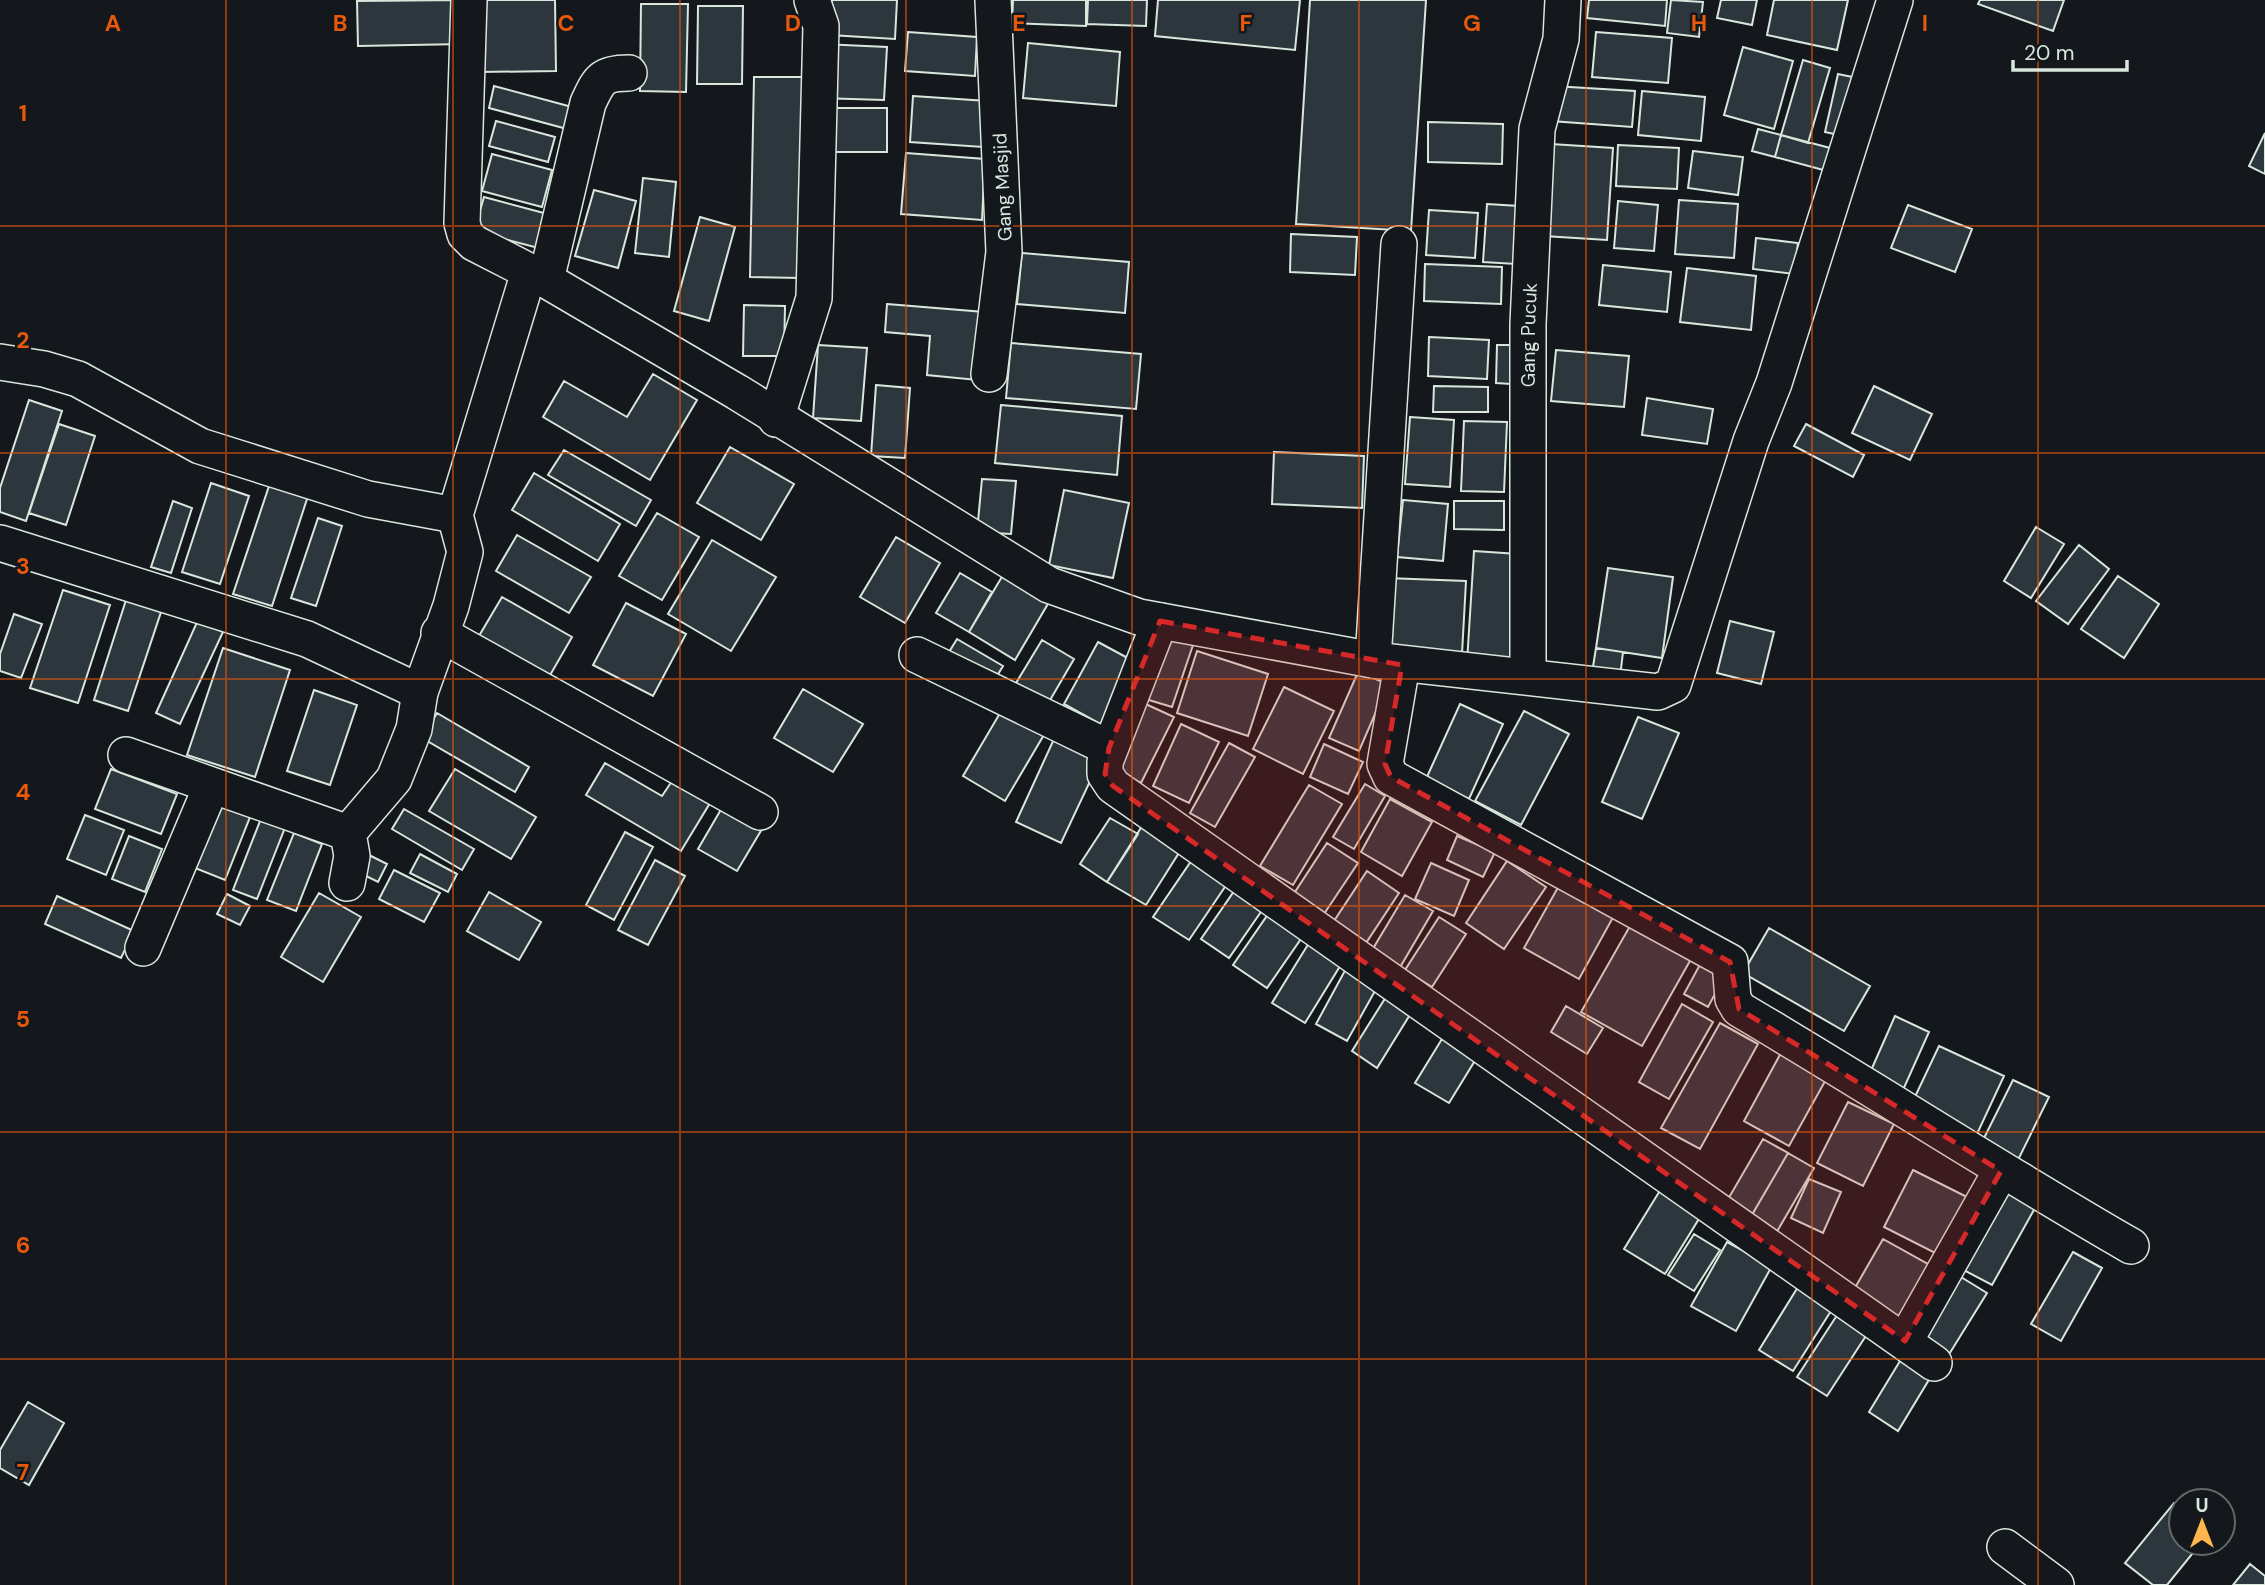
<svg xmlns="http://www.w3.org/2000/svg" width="2265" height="1585" font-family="'DM Sans',sans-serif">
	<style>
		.building { fill: #2c363c; stroke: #d8e6dc; stroke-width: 2 }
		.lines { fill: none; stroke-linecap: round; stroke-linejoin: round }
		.street-casing { stroke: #d8e6dc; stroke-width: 38 }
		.street { stroke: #14181c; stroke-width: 35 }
		.marked { fill: #d62828; fill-opacity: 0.2; stroke: #d62828; stroke-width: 5; stroke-dasharray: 14 9; stroke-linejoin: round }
		.grid { fill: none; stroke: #e8590c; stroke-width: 2; stroke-opacity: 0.55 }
		.labels { text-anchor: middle; stroke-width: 5; stroke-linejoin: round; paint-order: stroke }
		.street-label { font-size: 19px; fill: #d8e6dc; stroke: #14181c }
		.grid-label { font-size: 23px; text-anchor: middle; font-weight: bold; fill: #e8590c; stroke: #14181c; stroke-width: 5; stroke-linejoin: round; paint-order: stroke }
	</style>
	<rect width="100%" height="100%" fill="#14181c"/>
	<!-- building -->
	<path class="building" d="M463,0V44L358,46L357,1Z
		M480,0H555L556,71L481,72Z
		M832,0H897L895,39L830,35Z
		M1013,0H1086V26L1012,23Z
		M1088,0H1147L1146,26L1087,24Z
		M1158,0H1300L1295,50L1155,36Z
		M1310,0H1426L1411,231L1296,224Z
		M1589,0H1667L1665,26L1587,18Z
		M1671,0L1703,2L1699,37L1667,33Z
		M1721,0H1757L1752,25L1717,18Z
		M1774,0H1848L1837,50L1767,35Z
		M1980,0H2064L2053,31L1978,4Z
		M641,4H688L686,92L640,91Z
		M698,6H743L742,84H697Z
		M908,32L977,37L975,76L905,71Z
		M1596,32L1672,38L1668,83L1592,77Z
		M1028,43L1120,52L1116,106L1023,98Z
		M822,44L887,47L884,100L819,98Z
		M1743,47L1793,61L1774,129L1724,115Z
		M1803,60L1830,68L1808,143L1781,135Z
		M1838,74L1862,79L1848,137L1825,132Z
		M754,77H804L800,278L750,277Z
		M494,86L572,107L567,129L489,108Z
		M1553,86L1635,91L1632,127L1551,121Z
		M1642,91L1705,97L1701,141L1638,135Z
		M913,96L987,101L983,147L910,142Z
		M828,108H887V152H828Z
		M496,121L555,137L548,162L489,146Z
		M1428,122L1503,124L1502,164L1428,162Z
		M1758,129L1781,135L1775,157L1752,151Z
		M2265,133V174L2249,166Z
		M1781,135L1834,149L1827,171L1775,157Z
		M1551,144L1613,148L1607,240L1544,236Z
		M1618,145L1679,148L1677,189L1616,186Z
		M1693,151L1743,157L1738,195L1688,188Z
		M906,153L985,159L982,220L901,214Z
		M492,154L552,170L542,207L482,191Z
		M643,178L676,182L669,257L635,253Z
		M594,190L636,201L618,268L575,256Z
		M484,197L555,216L546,250L474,231Z
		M1679,200L1738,204L1734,258L1675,254Z
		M1618,201L1658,205L1654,251L1614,248Z
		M1487,204L1519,206L1516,264L1483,262Z
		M1908,205L1972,229L1955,272L1891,248Z
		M1429,210L1478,213L1475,258L1426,255Z
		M700,217L735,227L709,321L674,311Z
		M1291,234L1357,237L1355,275L1290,272Z
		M1756,238L1798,243L1794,274L1753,269Z
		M1022,253L1129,262L1125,313L1017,304Z
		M1425,264L1502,267L1501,304L1424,301Z
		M1603,265L1671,272L1667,312L1599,305Z
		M1687,268L1756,276L1751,330L1680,322Z
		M887,304L984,312L977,380L927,375L930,336L885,332Z
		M744,305L785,306L784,356H743Z
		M1429,337L1489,340L1487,379L1428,376Z
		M1011,343L1141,354L1136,409L1006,398Z
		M818,345L867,348L861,421L813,418Z
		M1497,345H1513L1511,384L1496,383Z
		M1556,350L1629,356L1624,407L1551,401Z
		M653,374L697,400L650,480L543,417L564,381L627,417Z
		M876,385L910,388L905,458L871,456Z
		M1434,386L1488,387V412H1433Z
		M1874,386L1932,414L1910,460L1852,433Z
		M1647,398L1713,409L1707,444L1642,435Z
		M29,400L62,411L26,521L0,512V488Z
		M1001,405L1122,416L1117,475L995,463Z
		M1410,417L1454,420L1450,487L1405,484Z
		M1464,421L1507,422L1504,492L1461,491Z
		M59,424L95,436L66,525L29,513Z
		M1806,424L1864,455L1853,477L1794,446Z
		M730,447L794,484L761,540L697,503Z
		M564,450L651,500L636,526L548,475Z
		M1274,452L1364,456L1362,508L1272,504Z
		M534,473L620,524L598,561L512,510Z
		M982,479L1016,481L1011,534L977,532Z
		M211,483L249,496L220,584L182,572Z
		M270,483L308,496L272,606L233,594Z
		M1064,490L1129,503L1113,578L1049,565Z
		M1403,500L1448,504L1443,561L1397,557Z
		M173,501L192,508L171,573L151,567Z
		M1454,501H1504V530L1454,529Z
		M657,513L699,537L662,600L619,576Z
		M318,518L342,526L316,606L291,598Z
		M2036,527L2064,544L2031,598L2004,581Z
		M517,535L591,577L569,613L496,571Z
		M896,537L940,563L905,623L860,597Z
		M712,540L776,577L731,651L668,614Z
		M2079,545L2109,569L2068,624L2036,601Z
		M1474,551L1518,554L1511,665L1467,662Z
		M1608,568L1673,577L1662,658L1596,648Z
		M960,573L992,592L969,632L936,613Z
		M1003,575L1049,602L1015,660L969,632Z
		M2118,576L2159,604L2124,658L2081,629Z
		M1386,578L1466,581L1462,654L1382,649Z
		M63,590L110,605L78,703L30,688Z
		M502,597L572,637L549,677L479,636Z
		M126,600L161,612L128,711L94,700Z
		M626,603L686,634L653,696L593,665Z
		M14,614L42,624L21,678L0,671V654Z
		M198,620L223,632L180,724L156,713Z
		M1730,621L1774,632L1761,684L1717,673Z
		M1160,634L1193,645L1172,707L1139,697Z
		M957,639L1003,666L992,684L946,657Z
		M1042,640L1074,659L1046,707L1013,688Z
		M1098,642L1137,663L1102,725L1064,704Z
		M223,648L290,670L255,777L187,755Z
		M1596,648L1623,652L1620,677L1592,673Z
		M1197,651L1268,674L1248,736L1177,713Z
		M1358,672L1388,684L1359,751L1329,738Z
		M1284,687L1334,711L1303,774L1253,749Z
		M803,689L863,724L833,772L774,738Z
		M314,690L357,705L330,785L287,771Z
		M1139,701L1174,717L1141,783L1107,766Z
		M1460,704L1503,724L1469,799L1426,779Z
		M1003,708L1045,733L1005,801L963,776Z
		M1524,711L1569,734L1521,825L1475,801Z
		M437,713L529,767L515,792L422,738Z
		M1638,717L1679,733L1642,819L1602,802Z
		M1181,724L1219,742L1189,803L1153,786Z
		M1054,739L1100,760L1061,843L1016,822Z
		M1229,743L1255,757L1215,827L1190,813Z
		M1324,744L1363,762L1348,794L1310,777Z
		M605,763L662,796L672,781L710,803L681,851L586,795Z
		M111,769L177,794L161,834L95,809Z
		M455,769L536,817L511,859L429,811Z
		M1365,784L1385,796L1354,849L1333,837Z
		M1309,785L1342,804L1293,885L1260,866Z
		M1390,799L1432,822L1402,876L1361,852Z
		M222,801L252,812L225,880L195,868Z
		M723,806L762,829L737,871L698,849Z
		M404,809L474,849L462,870L392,829Z
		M85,815L124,830L106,875L67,859Z
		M262,816L286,825L257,899L233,890Z
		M1110,818L1138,834L1107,882L1080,864Z
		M1144,823L1182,848L1146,905L1107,882Z
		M625,832L653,847L614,920L586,905Z
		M294,833L322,844L296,911L267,900Z
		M129,836L162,849L145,892L112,879Z
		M1457,836L1495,852L1483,877L1447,860Z
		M1327,843L1358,863L1324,914L1293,895Z
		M420,854L457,874L448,892L410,873Z
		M1196,854L1231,878L1189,940L1153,917Z
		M369,855L387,864L378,882L360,873Z
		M655,860L685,876L648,945L618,930Z
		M1507,861L1546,887L1504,949L1466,923Z
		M1431,863L1469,880L1454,916L1415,899Z
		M394,870L440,893L424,922L379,899Z
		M1367,871L1399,893L1364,946L1332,924Z
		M1561,882L1616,912L1579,979L1524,948Z
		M1237,887L1265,906L1229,958L1201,939Z
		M489,892L541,922L519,960L467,931Z
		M319,893L361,917L323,982L281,957Z
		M227,894L250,906L240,925L217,914Z
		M1405,895L1433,911L1399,969L1371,952Z
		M57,896L134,931L121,958L45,924Z
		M1271,910L1305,933L1267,988L1233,965Z
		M1439,917L1466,934L1432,987L1405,970Z
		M1634,919L1695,952L1642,1046L1581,1012Z
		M1769,928L1870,986L1844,1031L1743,973Z
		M1312,938L1345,958L1305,1023L1272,1003Z
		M1703,959L1727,972L1708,1007L1684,994Z
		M1348,965L1380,982L1347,1041L1316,1024Z
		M1391,989L1416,1005L1377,1068L1352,1051Z
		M1682,1004L1713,1022L1669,1099L1639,1082Z
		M1566,1006L1603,1028L1587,1054L1551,1032Z
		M1895,1016L1929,1032L1903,1090L1869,1075Z
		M1720,1023L1758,1044L1700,1149L1661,1128Z
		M1445,1034L1479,1054L1449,1103L1415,1083Z
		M1939,1046L2004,1076L1977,1134L1912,1103Z
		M1782,1051L1828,1076L1789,1146L1744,1121Z
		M2013,1080L2049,1097L2018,1160L1982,1142Z
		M1848,1102L1894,1124L1863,1186L1817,1163Z
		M1763,1139L1788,1153L1749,1220L1724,1206Z
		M1788,1153L1814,1168L1775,1235L1749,1220Z
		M1913,1170L1973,1200L1943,1257L1884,1227Z
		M1809,1179L1841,1192L1823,1233L1791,1218Z
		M1664,1184L1705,1209L1665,1274L1624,1249Z
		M2002,1189L2035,1208L1992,1285L1958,1267Z
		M1694,1234L1720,1250L1694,1291L1668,1275Z
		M1883,1239L1935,1268L1905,1322L1852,1293Z
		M1727,1242L1772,1266L1736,1331L1691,1306Z
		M2073,1252L2102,1268L2061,1341L2031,1324Z
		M1956,1274L1987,1293L1948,1356L1917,1337Z
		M1801,1282L1836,1303L1793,1371L1759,1350Z
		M1841,1309L1871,1328L1827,1396L1797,1377Z
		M1903,1356L1933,1373L1898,1431L1869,1412Z
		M28,1402L64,1423L29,1485L0,1468V1450Z
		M2174,1503L2181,1508V1543H2201L2167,1585H2153L2125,1563Z
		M2250,1564L2265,1576V1585H2233Z"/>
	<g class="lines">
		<!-- street casing -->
		<g class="street-casing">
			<g id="street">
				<path d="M469,0L462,223L465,234L474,243L546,280L737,392L1049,585L1139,617L1373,660L1658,692L1673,685L1751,441L1774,383L1895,0"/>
				<path d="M546,280L588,103C599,80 601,73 629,73"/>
				<path d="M0,362L44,369L78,379L200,446L368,499L455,515"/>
				<path d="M989,374L1004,252L993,0"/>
				<path d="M776,419L814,298L821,26L812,0"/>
				<path d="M0,543L307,639L420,692"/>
				<path d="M1160,621L1105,762V774L1113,786L1934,1363"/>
				<path d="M439,633L760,812"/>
				<path d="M917,655L1109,748"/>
				<path d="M1373,660L1399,244"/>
				<path d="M1402,665L1385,764L1391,777L1730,962L1733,999L1739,1009C1871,1087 1999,1170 2131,1246"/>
				<path id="s1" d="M1528,675V324L1537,129L1561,39L1563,0"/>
				<path d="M126,755L348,833"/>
				<path d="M347,883L352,856L348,833L394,779L414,729L420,692L451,606L465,552L455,515L529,272"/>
				<path d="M143,948L211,787"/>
				<path d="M1905,1341L2001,1171"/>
				<path d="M2005,1547L2056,1585"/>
			</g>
		</g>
		<!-- street -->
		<use href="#street" class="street"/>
	</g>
	<!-- marked area -->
	<path class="marked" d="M1160,621L1402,665L1385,764L1391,777L1730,962L1739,1009L2001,1171L1905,1341L1113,786L1105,774L1109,748Z"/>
	<!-- grid -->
	<path class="grid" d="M226,0V1585M453,0V1585M680,0V1585M906,0V1585M1132,0V1585M1359,0V1585M1586,0V1585M1812,0V1585M2038,0V1585M0,226H2265M0,453H2265M0,679H2265M0,906H2265M0,1132H2265M0,1359H2265"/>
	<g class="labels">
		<!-- street labels -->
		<g class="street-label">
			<text transform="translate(1002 187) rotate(-93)" y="7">Gang Masjid</text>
			<text dy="7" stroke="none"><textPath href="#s1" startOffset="340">Gang Pucuk</textPath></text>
		</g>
	</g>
	<g class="grid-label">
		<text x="113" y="31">A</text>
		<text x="340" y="31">B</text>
		<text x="566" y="31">C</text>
		<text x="793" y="31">D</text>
		<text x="1019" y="31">E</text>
		<text x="1246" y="31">F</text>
		<text x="1472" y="31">G</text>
		<text x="1699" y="31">H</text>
		<text x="1925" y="31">I</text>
		<text x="23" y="121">1</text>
		<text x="23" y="348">2</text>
		<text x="23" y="574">3</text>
		<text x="23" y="800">4</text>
		<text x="23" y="1027">5</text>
		<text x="23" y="1253">6</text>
		<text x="23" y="1480">7</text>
	</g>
	<!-- north arrow -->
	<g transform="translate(2202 1522)"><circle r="33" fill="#14181c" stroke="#626a69" stroke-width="2"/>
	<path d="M0-5L12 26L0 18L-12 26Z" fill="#ffb74d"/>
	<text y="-10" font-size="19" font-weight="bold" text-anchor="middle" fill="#d8e6dc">U</text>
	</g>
	<!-- scale -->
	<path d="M2013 60v10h114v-10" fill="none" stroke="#d8e6dc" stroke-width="3.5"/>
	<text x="2024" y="60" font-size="21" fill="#d8e6dc" stroke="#14181c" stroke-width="5" paint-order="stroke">20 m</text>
</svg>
